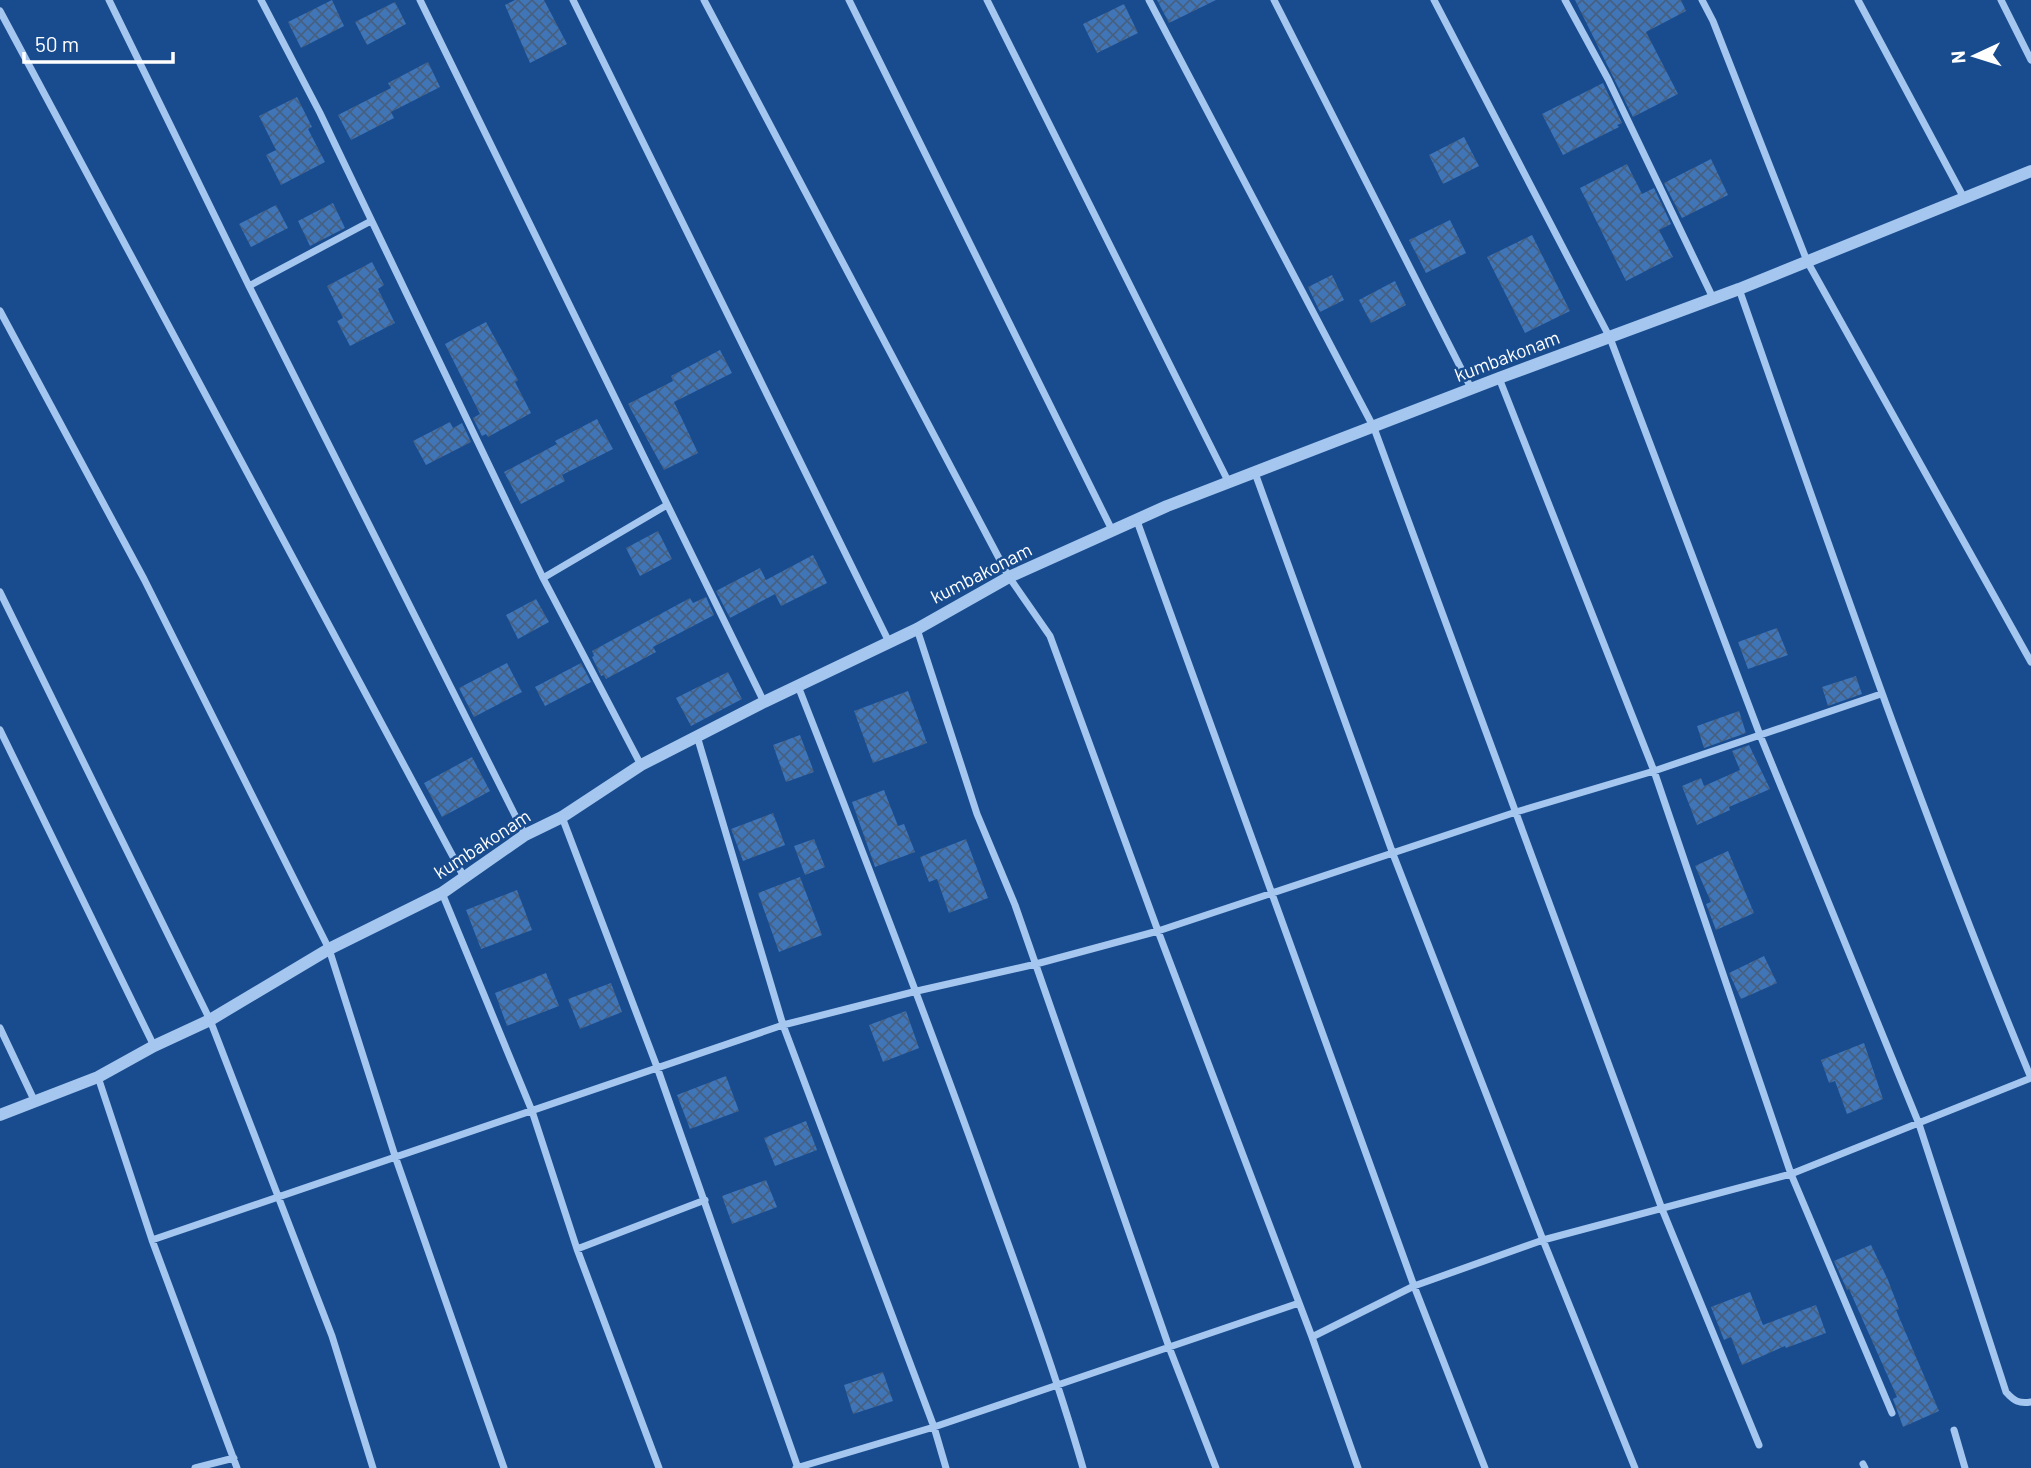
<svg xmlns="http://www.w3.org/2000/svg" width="2031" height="1468" font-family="Barlow,sans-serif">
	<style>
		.building { fill: url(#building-cross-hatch) }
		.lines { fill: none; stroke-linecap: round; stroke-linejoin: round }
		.minor { stroke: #a4c6ef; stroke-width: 7 }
		.tertiary { stroke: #a4c6ef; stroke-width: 12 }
		.labels { text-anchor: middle; stroke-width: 5; stroke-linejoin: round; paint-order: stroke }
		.street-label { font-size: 19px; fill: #fff; stroke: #184c8f }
	</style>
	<defs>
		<pattern id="building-cross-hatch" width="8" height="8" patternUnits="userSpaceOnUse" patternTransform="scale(1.75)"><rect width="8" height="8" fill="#4075b7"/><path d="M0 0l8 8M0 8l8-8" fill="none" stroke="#466082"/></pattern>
	</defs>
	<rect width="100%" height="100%" fill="#184c8f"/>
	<!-- building -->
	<path class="building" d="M332,0L344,26L301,48L288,22Z
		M515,0H544L567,44L530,63L505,5Z
		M1157,0H1216L1169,23Z
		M1575,0H1681L1686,11L1646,32L1678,94L1633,117Z
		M395,2L406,24L367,45L355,22Z
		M1124,4L1138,33L1097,53L1083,24Z
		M428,62L440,87L391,112L394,118L351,140L338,115L391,88L388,83Z
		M1603,83L1622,123L1617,125L1619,127L1563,155L1542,114Z
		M297,97L312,127L308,129L325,162L281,185L266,155L276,150L259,116Z
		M1464,137L1479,166L1443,184L1429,155Z
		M1711,159L1728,195L1682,218L1664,183Z
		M1627,164L1642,194L1654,188L1671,224L1659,230L1673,257L1626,281L1580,188Z
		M333,203L345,228L310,246L298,221Z
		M276,205L288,228L251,247L239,224Z
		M1450,220L1466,253L1426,273L1409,240Z
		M1532,235L1570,311L1525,333L1487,257Z
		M372,262L384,285L378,289L395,323L350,346L337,321L343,318L327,286Z
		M1332,275L1344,300L1320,312L1308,287Z
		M1395,281L1406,305L1371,323L1359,300Z
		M486,322L518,380L515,382L531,413L488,437L486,434L482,436L473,418L480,414L445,344Z
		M720,350L732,373L674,402L698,453L664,470L628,404L673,381L671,376Z
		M597,419L613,449L562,475L565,481L521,504L504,472L557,444L555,441Z
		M450,422L453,428L462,423L471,442L426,465L413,441Z
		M658,531L672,559L640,576L626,548Z
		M813,555L827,583L781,606L775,594L730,618L716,591L760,568L766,580Z
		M706,597L714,615L653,647L656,652L606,679L604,675L601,676L592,657L594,656L592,651L690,598L693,603Z
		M536,599L549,622L518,639L506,615Z
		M1777,628L1788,655L1748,669L1738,642Z
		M507,663L522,692L474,717L459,688Z
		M581,663L591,682L545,706L535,687Z
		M728,672L742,699L691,726L676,698Z
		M1856,676L1862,694L1828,706L1822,687Z
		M908,691L927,743L873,763L854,711Z
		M1739,711L1746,733L1704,748L1697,726Z
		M800,735L814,772L786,782L773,745Z
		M1749,745L1770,789L1729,807L1730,810L1697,825L1682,786L1701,778L1704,786L1740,770L1732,751Z
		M472,757L490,791L442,817L424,783Z
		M884,790L898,826L904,824L915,852L875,867L852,802Z
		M773,813L785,845L743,861L731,829Z
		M814,839L825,867L805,875L794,846Z
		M966,839L988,898L949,913L937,879L929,882L920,857Z
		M1728,851L1754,913L1716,930L1706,904L1711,902L1695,866Z
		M800,877L822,935L779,952L758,893Z
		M517,890L532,930L481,949L466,910Z
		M1764,956L1777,983L1741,999L1729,973Z
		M546,973L559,1006L507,1026L495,993Z
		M611,983L622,1012L580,1029L568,999Z
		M906,1011L919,1048L883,1062L869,1025Z
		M1864,1043L1883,1099L1847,1114L1835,1081L1829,1083L1821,1060Z
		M726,1076L739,1111L690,1129L677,1095Z
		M806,1121L817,1150L775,1166L764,1138Z
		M766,1180L777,1207L732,1224L722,1196Z
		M1871,1245L1888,1280L1899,1309L1896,1310L1939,1411L1903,1427L1893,1399L1897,1397L1849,1289L1847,1290L1834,1261Z
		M1750,1292L1763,1325L1816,1305L1826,1333L1786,1348L1785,1346L1742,1365L1731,1337L1724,1340L1711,1307Z
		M883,1372L893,1401L853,1414L844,1385Z"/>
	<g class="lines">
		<!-- minor -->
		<path class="minor" d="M109,0L249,286L525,835
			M261,0L320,113L543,578L641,765
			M420,0L764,702
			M573,0L889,642
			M704,0L1009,577L1050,636L1158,931L1312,1337L1358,1468
			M849,0L1113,532
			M987,0L1229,483
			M1149,0L1374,428L1662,1209L1759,1445
			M1274,0L1472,390
			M1434,0L1610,338L1760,735L1919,1124L2006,1392C2014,1401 2019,1404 2031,1402
			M1565,0L1608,79L1713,298
			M1702,0L1713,21L1807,261L2031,662
			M1858,0L1964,198
			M2001,0L2031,60
			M0,11L465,879
			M249,286L371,221
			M1739,289C1832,554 1923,819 2031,1078
			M0,311L144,579L329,949L395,1156L504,1468
			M1499,378L1654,771L1791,1174L1892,1413
			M1255,473L1393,854L1543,1240L1635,1468
			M1137,521L1414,1286L1485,1468
			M543,578L667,505
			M0,592L210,1020L332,1336L373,1468
			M917,629L977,814L1015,905L1169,1347L1216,1468
			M798,686C865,857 931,1028 993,1202C1025,1290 1057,1378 1083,1468
			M0,730L154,1046
			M697,736L783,1025L934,1427L946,1468
			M562,817L657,1067L798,1468
			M442,893L532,1111L577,1249L659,1468
			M0,1028L35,1102
			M98,1077L152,1240L237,1468
			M152,1240L783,1025L917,991L1036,964L1158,931L1516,812L1654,771L1881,694
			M577,1249L705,1200
			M1312,1337L1414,1286L1543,1240L1791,1174L2031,1078
			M1954,1430L1965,1468
			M1863,1464L1865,1468
			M195,1468L234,1458
			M796,1468L934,1427L1299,1303"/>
		<!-- tertiary -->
		<path class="tertiary" d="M0,1115L98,1077L154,1046L210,1020L329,949L442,893L525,835L562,817L641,765L764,702L917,629L1009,577L1167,506L1499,378L1739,289L2031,171"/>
	</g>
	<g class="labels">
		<!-- street labels -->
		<g class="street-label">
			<text transform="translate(1507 356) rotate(-21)" y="7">kumbakonam</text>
			<text transform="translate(981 573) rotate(-27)" y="7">kumbakonam</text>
			<text transform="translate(482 844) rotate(-33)" y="7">kumbakonam</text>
		</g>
	</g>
	<!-- north arrow -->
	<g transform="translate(1975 56) rotate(266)" stroke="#184c8f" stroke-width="5" paint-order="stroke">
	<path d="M0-5L12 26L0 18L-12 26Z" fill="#ffffff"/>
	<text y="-10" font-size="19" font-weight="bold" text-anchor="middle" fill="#ffffff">N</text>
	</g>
	<!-- scale -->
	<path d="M24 52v10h149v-10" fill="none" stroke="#ffffff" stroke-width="3.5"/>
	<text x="35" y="52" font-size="21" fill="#ffffff" stroke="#184c8f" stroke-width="5" paint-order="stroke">50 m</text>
</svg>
